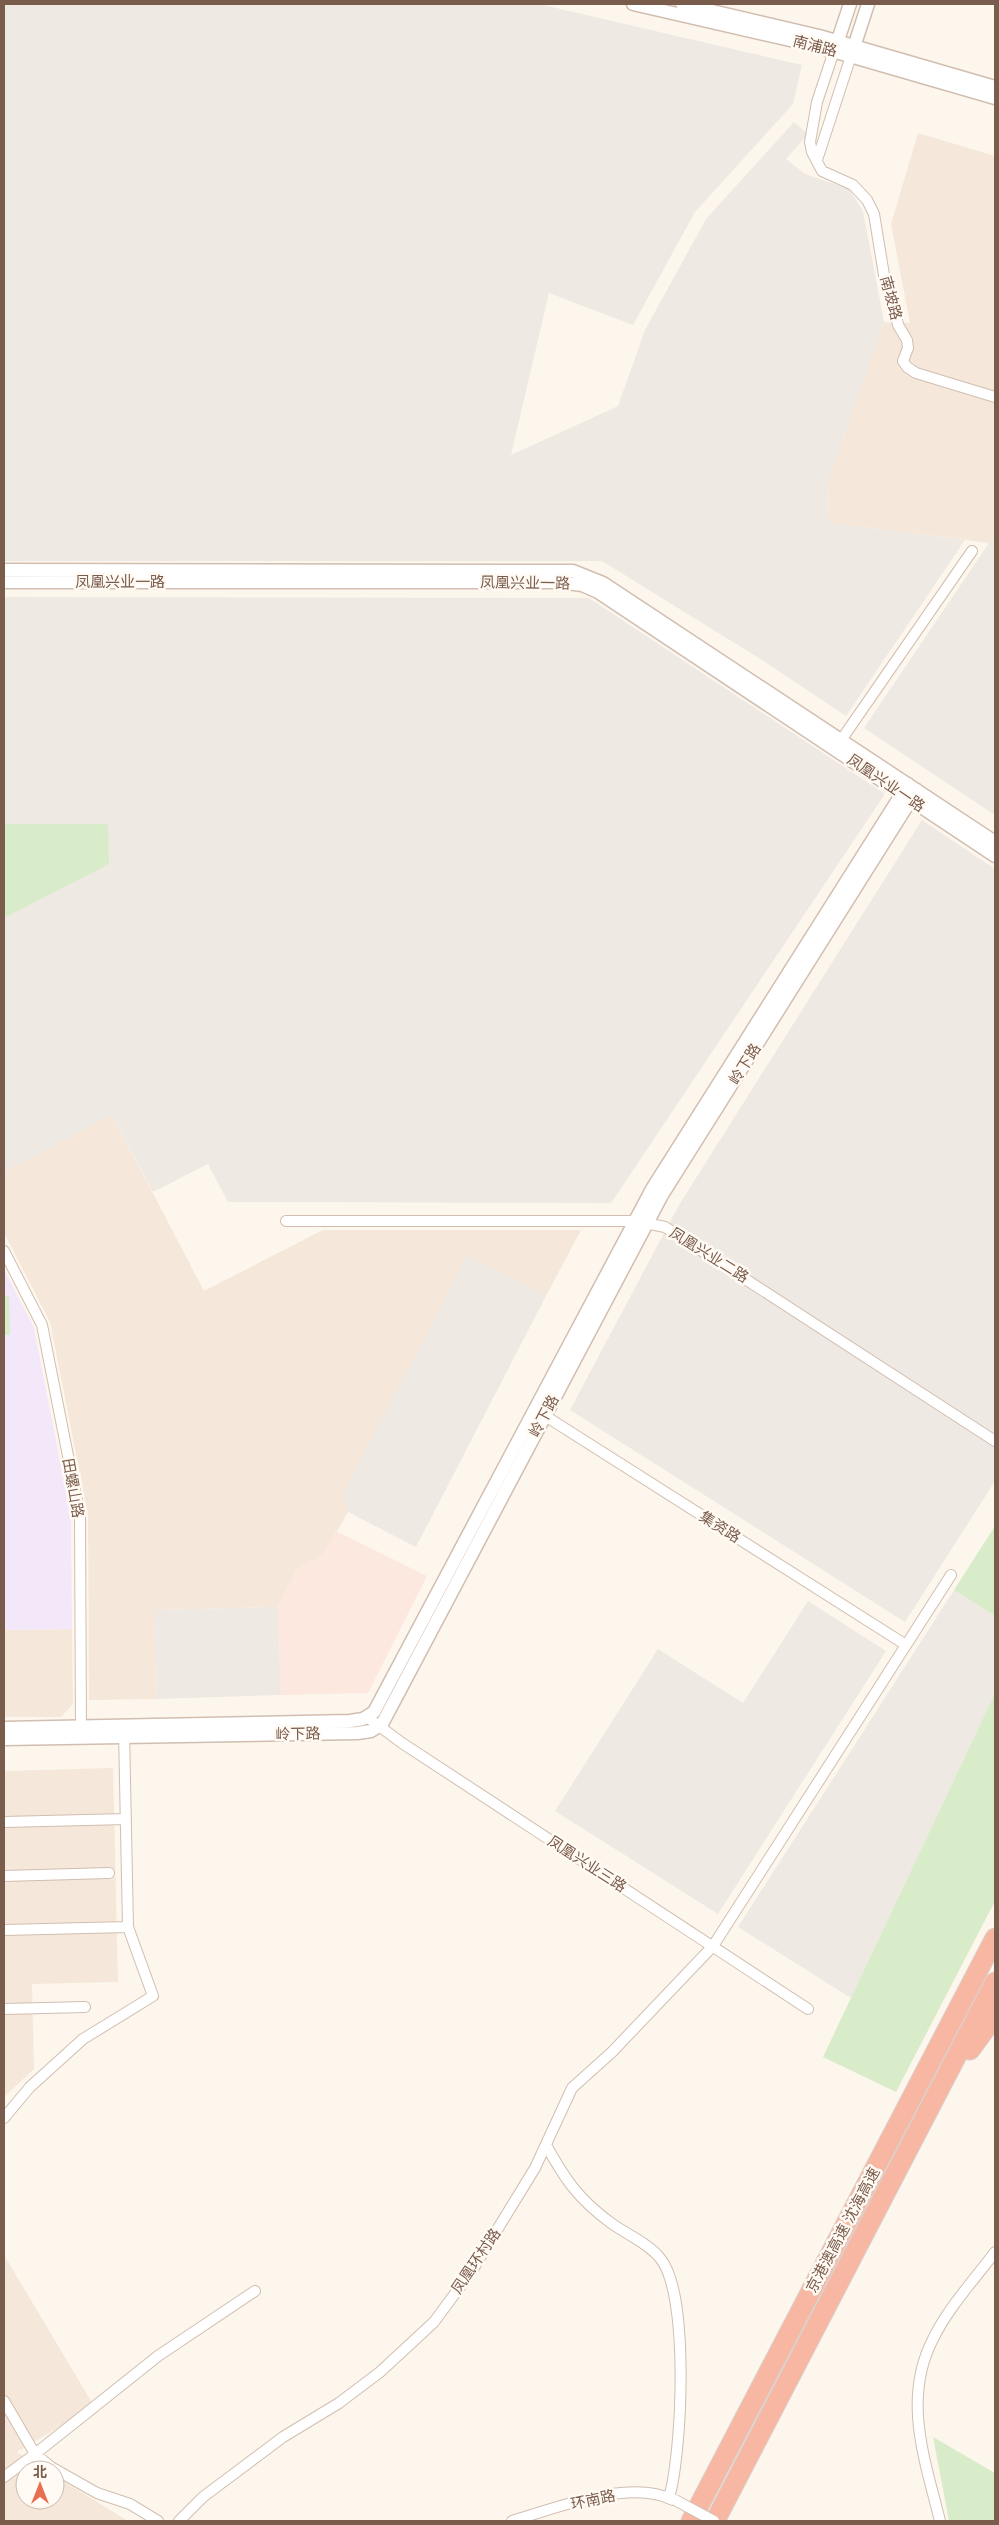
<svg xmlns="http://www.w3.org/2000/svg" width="999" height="2525" font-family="'Open Sans','Noto Sans SC',sans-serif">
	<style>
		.residential { fill: #f5e8da }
		.commercial { fill: #fde8e0 }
		.industrial { fill: #efe9e4 }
		.education { fill: #f3e8fa }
		.green { fill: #d8ecc9 }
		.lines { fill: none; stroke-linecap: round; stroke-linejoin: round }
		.minor-casing { stroke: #d1beb0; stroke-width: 12 }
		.tertiary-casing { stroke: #d1beb0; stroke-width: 15 }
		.motorway-casing { stroke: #dad1cd; stroke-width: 21 }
		.minor { stroke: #fff; stroke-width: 10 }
		.tertiary { stroke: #fff; stroke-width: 12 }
		.motorway { stroke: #f7b7a3; stroke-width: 19 }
		.minor-bridge-casing { stroke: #d1beb0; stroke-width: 12; stroke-linecap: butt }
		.minor-bridge { stroke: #fff; stroke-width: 10 }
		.labels { text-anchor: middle; stroke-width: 5; stroke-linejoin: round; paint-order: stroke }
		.street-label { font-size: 15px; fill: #7a5c4d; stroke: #fffaf3 }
	</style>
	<rect width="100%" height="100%" fill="#fdf6ec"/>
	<!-- residential -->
	<path class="residential" d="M918,133L995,156V534L989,543L827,522L828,481L884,322L910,323L891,224Z
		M112,1115L204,1291L323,1230H581L546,1296L467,1256L343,1495L348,1512L324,1554L298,1568L278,1607L154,1610L156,1699L89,1700L88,1515L50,1322L4,1233V1171Z
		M72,1629L73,1704L61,1717H4V1630Z
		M113,1768L118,1982L32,1984L34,2069L4,2097V1771Z
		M4,2255L94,2406L17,2452L45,2470H25V2500H55V2476L128,2521H4Z"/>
	<!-- commercial -->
	<path class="commercial" d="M336,1531L427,1576L368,1693L281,1695L278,1607L298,1568L324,1554Z"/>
	<!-- industrial -->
	<path class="industrial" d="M4,4H539L802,65L793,104L695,212L633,325L549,293L511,455L618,406L645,330L706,219L794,122L808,134L786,159L805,174L849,189L863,211L884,322L828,481L827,522L965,540L846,716L762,660L602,561H4Z
		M995,534V815L864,728Z
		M4,597L589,598L885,794L611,1203L228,1202L208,1164L153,1192L112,1115L4,1171Z
		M922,820L995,869V1481L905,1622L570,1410L679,1205Z
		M467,1255L546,1296L416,1547L348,1512L343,1495Z
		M954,1590L995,1616V1693L851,1998L738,1927Z
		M808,1601L886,1651L718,1914L555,1811L658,1649L743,1703Z
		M278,1607L281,1695L156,1699L154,1610Z"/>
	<!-- education -->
	<path class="education" d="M4,1269L34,1328L71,1517L72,1629L4,1630Z"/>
	<!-- green -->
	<path class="green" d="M4,824H108L109,864L4,918Z
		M4,1296H9L10,1335H4Z
		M995,1526V1616L954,1590Z
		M995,1693V1901L896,2092L823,2057Z
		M933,2437L995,2473V2521H949Z"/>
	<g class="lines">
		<!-- minor casing -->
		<g class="minor-casing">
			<path id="minor" d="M834,51L817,102L810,142L812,152L822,171L853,185L867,200L874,214L885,281L893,298L898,325L907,340L908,348L903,361L907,367L916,373L995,397
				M817,160L851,56
				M837,746L972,551
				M286,1221H635L665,1227L995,1441
				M4,1251L42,1325L80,1516L81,1732
				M539,1412L906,1645
				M367,1717L402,1743L808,2009
				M4,1822L126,1819
				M4,1876L109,1873
				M4,1930L128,1927
				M4,2009L85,2007
				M4,2118L30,2087L83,2039L153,1996L128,1927L124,1731
				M546,2145C565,2179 578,2199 611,2223C626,2234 648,2243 660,2258C690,2294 682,2453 669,2498
				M4,2401L35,2454L51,2467L97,2493L130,2504L158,2521
				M4,2477L35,2454L158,2356L255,2291
				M179,2521L203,2497L283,2437L339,2403L380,2372L434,2322L473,2269L535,2168L572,2088L612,2052L713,1946L951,1575
				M512,2521C556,2508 630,2478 673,2500
				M940,2521C925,2460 902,2399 933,2339C948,2308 974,2280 995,2252"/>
		</g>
		<!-- tertiary casing -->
		<g class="tertiary-casing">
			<path id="tertiary" d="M633,4L812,45L995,98
				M682,4L819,36L995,87
				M835,49L850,4
				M852,53L868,4
				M4,570L573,571L603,583L995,842
				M4,582H559L582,585L598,592L995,856
				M4,1728L350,1721L363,1719L374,1712L652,1189L908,784
				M4,1739L357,1733L371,1731L382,1724L662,1195L917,790"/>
		</g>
		<!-- motorway casing -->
		<g class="motorway-casing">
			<path id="motorway" d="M970,2050L995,2016
				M691,2521L995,1938
				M715,2521L995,1982"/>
		</g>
		<!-- minor -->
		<use href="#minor" class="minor"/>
		<!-- tertiary -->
		<use href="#tertiary" class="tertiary"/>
		<!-- motorway -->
		<use href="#motorway" class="motorway"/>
		<!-- minor-bridge casing -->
		<g class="minor-bridge-casing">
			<path id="minor-bridge" d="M675,2500L714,2521"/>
		</g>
		<!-- minor-bridge -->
		<use href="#minor-bridge" class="minor-bridge"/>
	</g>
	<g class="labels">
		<!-- street labels -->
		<g class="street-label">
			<text transform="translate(815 46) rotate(14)" y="5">南浦路</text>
			<text transform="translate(891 298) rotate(75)" y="5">南坡路</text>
			<text x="120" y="587">凤凰兴业一路</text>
			<text transform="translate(525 583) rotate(1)" y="5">凤凰兴业一路</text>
			<text transform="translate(886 783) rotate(34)" y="5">凤凰兴业一路</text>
			<text transform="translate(745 1064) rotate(-58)" y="5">岭下路</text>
			<text transform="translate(709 1255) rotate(32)" y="5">凤凰兴业二路</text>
			<text transform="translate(544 1416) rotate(-62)" y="5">岭下路</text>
			<text transform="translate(73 1488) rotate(80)" y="5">田螺山路</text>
			<text transform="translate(720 1527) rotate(32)" y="5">集资路</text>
			<text transform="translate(298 1734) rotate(-1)" y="5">岭下路</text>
			<text transform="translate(587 1864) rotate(33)" y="5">凤凰兴业三路</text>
			<text transform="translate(843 2230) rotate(-62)" y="5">京港澳高速 沈海高速</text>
			<text transform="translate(476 2261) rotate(-56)" y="5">凤凰环村路</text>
			<text transform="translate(593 2500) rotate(-12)" y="5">环南路</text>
		</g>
	</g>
	<!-- border -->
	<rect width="999" height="2525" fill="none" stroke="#7a5c4d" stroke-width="10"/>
	<!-- north arrow -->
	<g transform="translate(40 2485)"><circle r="24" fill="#fffaf3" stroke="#cabbb1"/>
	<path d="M0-4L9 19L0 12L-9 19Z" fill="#e76f51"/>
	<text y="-8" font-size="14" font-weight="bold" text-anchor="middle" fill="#7a5c4d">北</text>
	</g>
</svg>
